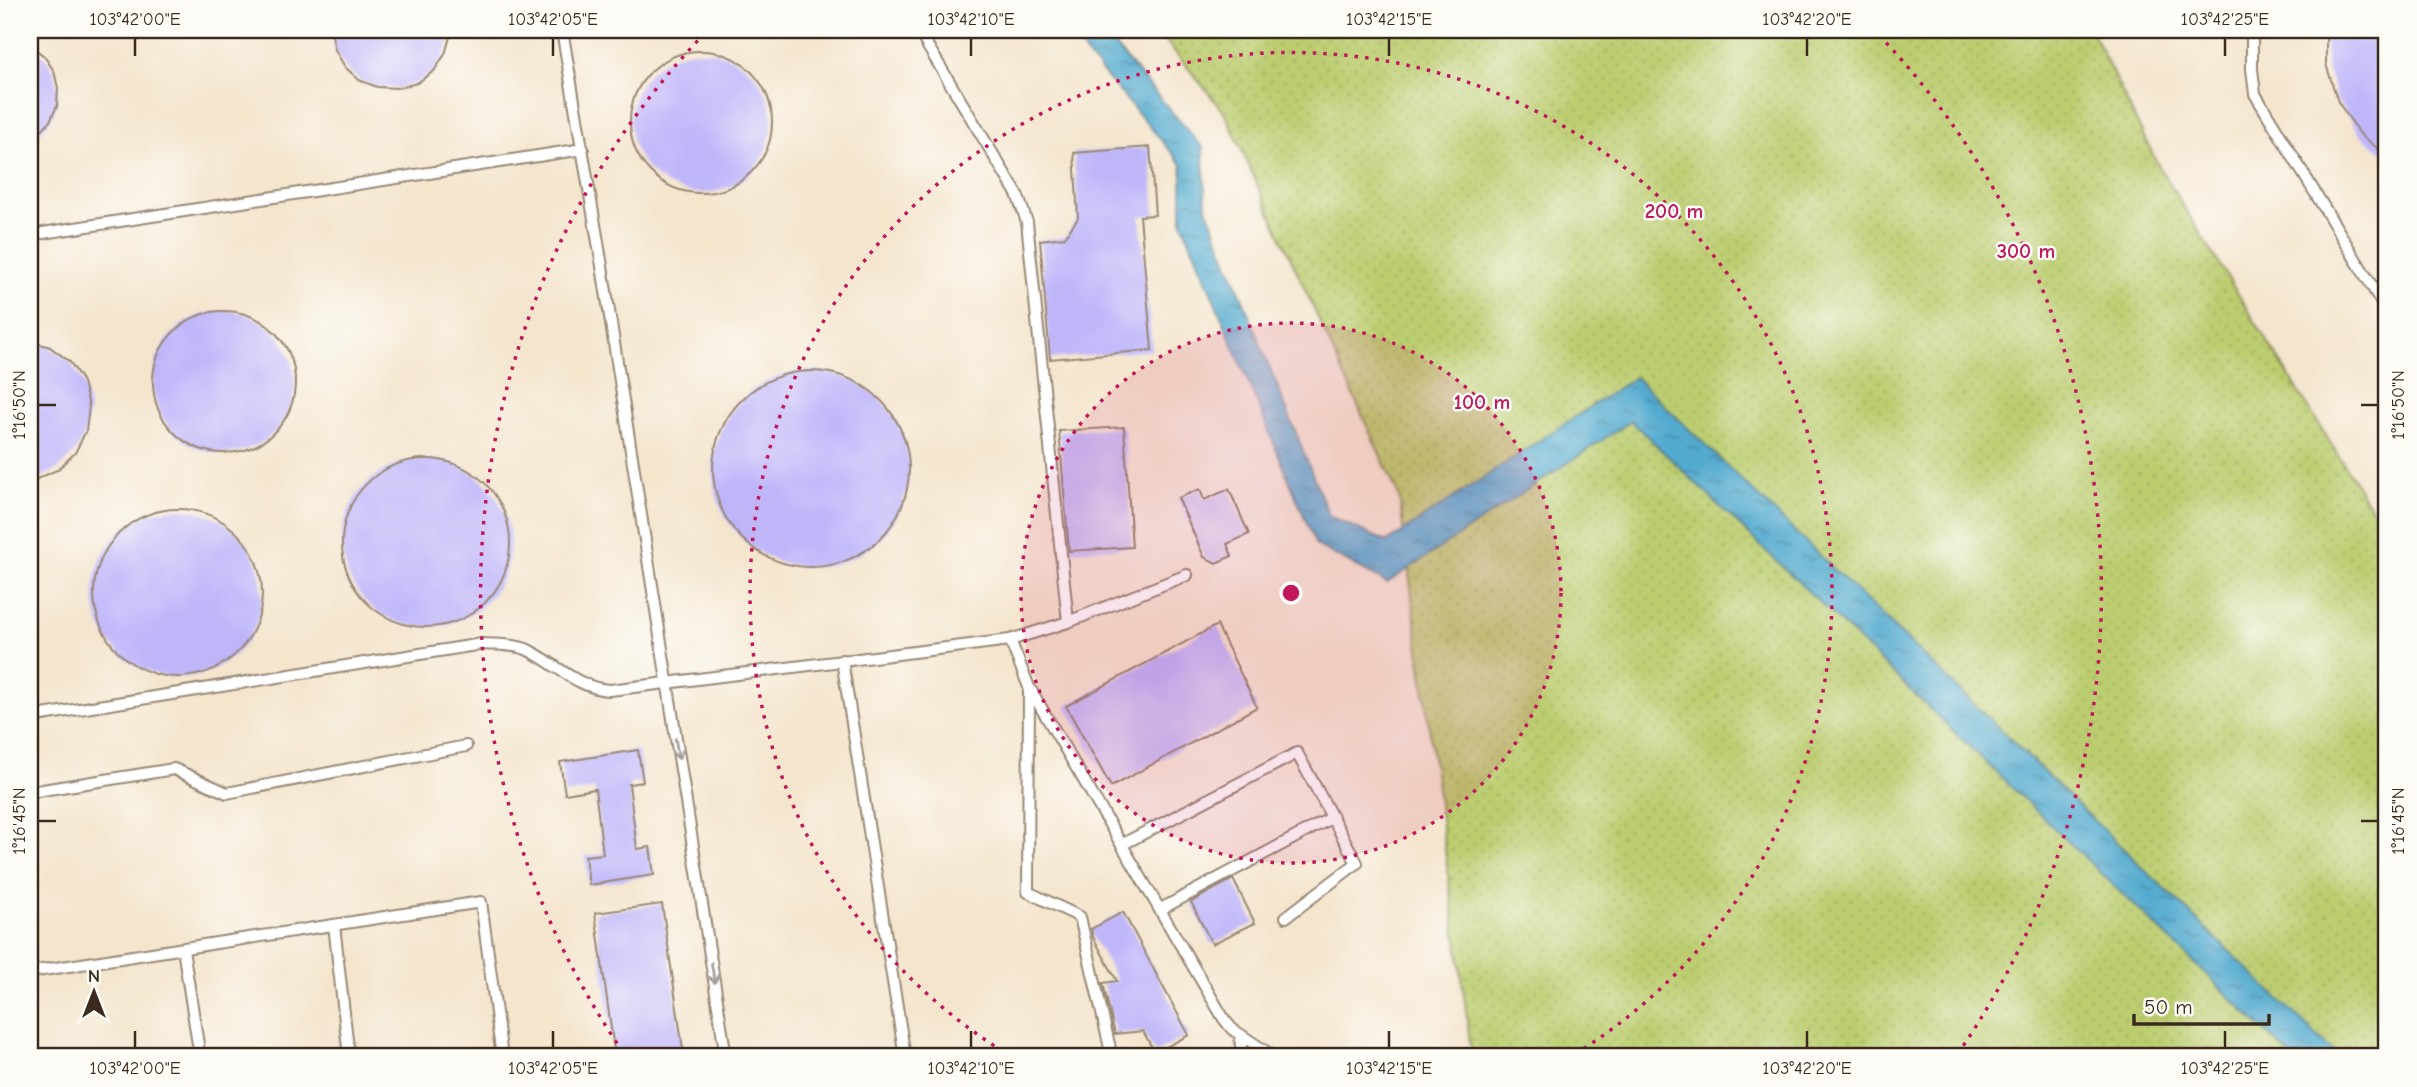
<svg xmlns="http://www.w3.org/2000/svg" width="2417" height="1087" font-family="'Comic Neue',sans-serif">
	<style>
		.grass { fill: url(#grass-dots); stroke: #7c7c46; stroke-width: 2 }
		.water { fill: url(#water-ripples); stroke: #466a76; stroke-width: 2 }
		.building { fill: #bfb6fa }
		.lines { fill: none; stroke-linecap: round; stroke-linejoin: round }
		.service-casing { stroke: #988876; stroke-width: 14 }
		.service { stroke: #fff; stroke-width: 10 }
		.oneway { stroke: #a79f9a }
		.ticks { fill: none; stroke: #3b2a1e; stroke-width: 2.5 }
		.ring { fill: none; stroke: #c2185b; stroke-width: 3.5; stroke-dasharray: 3.5 7 }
		.centre { fill: #c2185b; stroke: #fdfcf7; stroke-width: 3.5 }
		.ring-label { font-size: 21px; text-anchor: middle; font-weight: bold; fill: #c2185b; stroke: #fdfcf7; stroke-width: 5; stroke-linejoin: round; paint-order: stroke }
		.neatline { fill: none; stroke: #3b2a1e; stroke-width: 2.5 }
		.ticks-label { font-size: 18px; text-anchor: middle; fill: #3b2a1e }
	</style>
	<defs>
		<pattern id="grass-dots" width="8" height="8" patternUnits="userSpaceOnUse" patternTransform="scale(1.75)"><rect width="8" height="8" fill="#bccd6f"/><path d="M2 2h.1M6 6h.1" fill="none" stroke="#a2b060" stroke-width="1.8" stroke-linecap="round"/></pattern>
		<pattern id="water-ripples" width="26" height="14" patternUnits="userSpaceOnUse" patternTransform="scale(1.75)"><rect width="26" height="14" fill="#52aacf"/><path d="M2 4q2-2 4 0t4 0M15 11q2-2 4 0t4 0" fill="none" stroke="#458ba7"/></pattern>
	</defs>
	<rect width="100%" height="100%" fill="#fdfcf7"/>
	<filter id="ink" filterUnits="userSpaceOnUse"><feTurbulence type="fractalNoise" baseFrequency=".0143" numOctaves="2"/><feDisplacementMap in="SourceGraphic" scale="14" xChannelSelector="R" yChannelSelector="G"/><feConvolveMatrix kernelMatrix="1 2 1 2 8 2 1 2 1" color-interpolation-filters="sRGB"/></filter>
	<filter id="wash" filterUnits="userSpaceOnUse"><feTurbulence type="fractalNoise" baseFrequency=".00686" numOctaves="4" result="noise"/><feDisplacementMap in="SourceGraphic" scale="28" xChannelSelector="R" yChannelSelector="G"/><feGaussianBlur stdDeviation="1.57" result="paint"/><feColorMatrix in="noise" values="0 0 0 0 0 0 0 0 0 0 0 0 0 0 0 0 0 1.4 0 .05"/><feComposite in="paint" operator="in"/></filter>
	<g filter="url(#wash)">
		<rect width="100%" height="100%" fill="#f4e5cd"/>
		<!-- grass -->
		<path class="grass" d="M1157,30H2091L2159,167L2387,534V1057H1472L1399,496L1225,113Z"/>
		<!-- water -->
		<path class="water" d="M1066,30H1101L1203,148L1206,207L1329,516L1387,542L1635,377L2339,1057H2292L1631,421L1387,583L1316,545L1182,222V164Z"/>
		<g id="blocks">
			<!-- building -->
			<path class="building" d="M331,30H452L445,54L434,71L417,83L398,88L377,87L359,80L345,67L335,50Z
				M2326,30H2387V156L2361,135L2338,102L2326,64Z
				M30,45L44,56L54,71L58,88L57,106L50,121L30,143Z
				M630 122a71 71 0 1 1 142 0a71 71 0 1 1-142 0Z
				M1150,147L1155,215L1140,216L1152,350L1050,359L1040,240L1065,237L1078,218L1074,153Z
				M153 382a71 71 0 1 1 142 0a71 71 0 1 1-142 0Z
				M30,341L50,347L70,362L83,382L89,406L86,431L75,453L57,470L30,482Z
				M713 469a98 98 0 1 1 196 0a98 98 0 1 1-196 0Z
				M1124,427L1132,547L1069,551L1059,431Z
				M342 543a84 84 0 1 1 168 0a84 84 0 1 1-168 0Z
				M1200,489L1204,500L1229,489L1249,534L1227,544L1232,556L1216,563L1204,557L1178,498Z
				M94 593a84 84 0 1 1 168 0a84 84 0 1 1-168 0Z
				M1217,625L1257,707L1111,787L1066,706Z
				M638,750L643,782L629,784L637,849L650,847L654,875L589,885L585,856L603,854L595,789L565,794L560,762Z
				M1233,879L1255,923L1212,944L1191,902Z
				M662,904L684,1057H615L595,913Z
				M1123,912L1189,1035L1155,1053L1143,1031L1115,1034L1103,983L1117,981L1093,937L1091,929Z"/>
		</g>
	</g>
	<g filter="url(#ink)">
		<use href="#blocks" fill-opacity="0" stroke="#988876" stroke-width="2"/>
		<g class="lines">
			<!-- service casing -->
			<g class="service-casing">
				<path id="service" d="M562,30L602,266L726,1057
					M918,30L1017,194L1027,222L1068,622
					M2252,30V69L2255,94L2387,311
					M30,235L583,149
					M1010,640L1029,687L1224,1019L1232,1029L1274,1057
					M842,660L905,1057
					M1029,687L1028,892L1080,917L1112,1057
					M30,717L482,644C496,645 513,644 526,649C555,662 577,689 610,690L1010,640L1068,622L1187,575
					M30,792L174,769L227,793L466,746
					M1123,844L1297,753L1357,863L1286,917
					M1161,909L1333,817
					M334,925L349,1057
					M183,949L200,1057
					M30,972L481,902L502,1057
					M1240,1035L1242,1057"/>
			</g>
			<!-- service -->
			<use href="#service" class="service"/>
		</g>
		<!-- one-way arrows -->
		<defs><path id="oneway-shaft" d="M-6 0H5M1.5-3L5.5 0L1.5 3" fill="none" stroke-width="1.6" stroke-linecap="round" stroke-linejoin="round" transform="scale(1.75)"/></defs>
		<g class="oneway">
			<use href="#oneway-shaft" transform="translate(677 749) rotate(81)"/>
			<use href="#oneway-shaft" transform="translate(713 973) rotate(81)"/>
		</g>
	</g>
	<!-- ticks -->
	<path class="ticks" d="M135,38V56M553,38V56M971,38V56M1389,38V56M1807,38V56M2225,38V56M38,405H56M2361,405H2378M38,821H56M2361,821H2378M135,1031V1048M553,1031V1048M971,1031V1048M1389,1031V1048M1807,1031V1048M2225,1031V1048"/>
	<!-- distance rings -->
	<circle cx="1291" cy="593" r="270" fill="#c2185b" fill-opacity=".12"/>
	<g class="ring">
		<circle cx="1291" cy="593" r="270"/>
		<path d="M1012 1057A541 541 0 1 1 1570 1057"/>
		<path d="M623 1052A811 811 0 0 1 703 35M1879 35A811 811 0 0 1 1959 1052"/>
	</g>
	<circle cx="1291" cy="593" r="10" class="centre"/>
	<g class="ring-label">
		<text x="1674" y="218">200 m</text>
		<text x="2026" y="258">300 m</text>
		<text x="1482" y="409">100 m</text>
	</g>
	<!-- margin -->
	<rect width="2417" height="1087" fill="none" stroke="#fdfcf7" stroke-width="77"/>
	<!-- north arrow -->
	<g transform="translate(94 992)" stroke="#fdfcf7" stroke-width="5" paint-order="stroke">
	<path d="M0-5L12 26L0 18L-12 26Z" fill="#3b2a1e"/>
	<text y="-10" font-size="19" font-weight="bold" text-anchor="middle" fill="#3b2a1e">N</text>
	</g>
	<!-- scale -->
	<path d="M2134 1014v10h135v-10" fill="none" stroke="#3b2a1e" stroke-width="3.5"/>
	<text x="2144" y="1014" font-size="21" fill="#3b2a1e" stroke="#fdfcf7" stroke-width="5" paint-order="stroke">50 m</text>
	<rect x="38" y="38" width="2340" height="1010" class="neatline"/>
	<g class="ticks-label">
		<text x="135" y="25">103°42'00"E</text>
		<text x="553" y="25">103°42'05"E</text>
		<text x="971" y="25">103°42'10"E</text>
		<text x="1389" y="25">103°42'15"E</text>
		<text x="1807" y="25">103°42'20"E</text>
		<text x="2225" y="25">103°42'25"E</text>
		<text transform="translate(19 405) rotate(-90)" y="6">1°16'50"N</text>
		<text transform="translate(2398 405) rotate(-90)" y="6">1°16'50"N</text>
		<text transform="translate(19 821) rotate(-90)" y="6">1°16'45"N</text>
		<text transform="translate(2398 821) rotate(-90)" y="6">1°16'45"N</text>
		<text x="135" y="1074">103°42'00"E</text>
		<text x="553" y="1074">103°42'05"E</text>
		<text x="971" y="1074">103°42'10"E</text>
		<text x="1389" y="1074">103°42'15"E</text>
		<text x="1807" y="1074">103°42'20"E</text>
		<text x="2225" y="1074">103°42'25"E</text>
	</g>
</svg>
